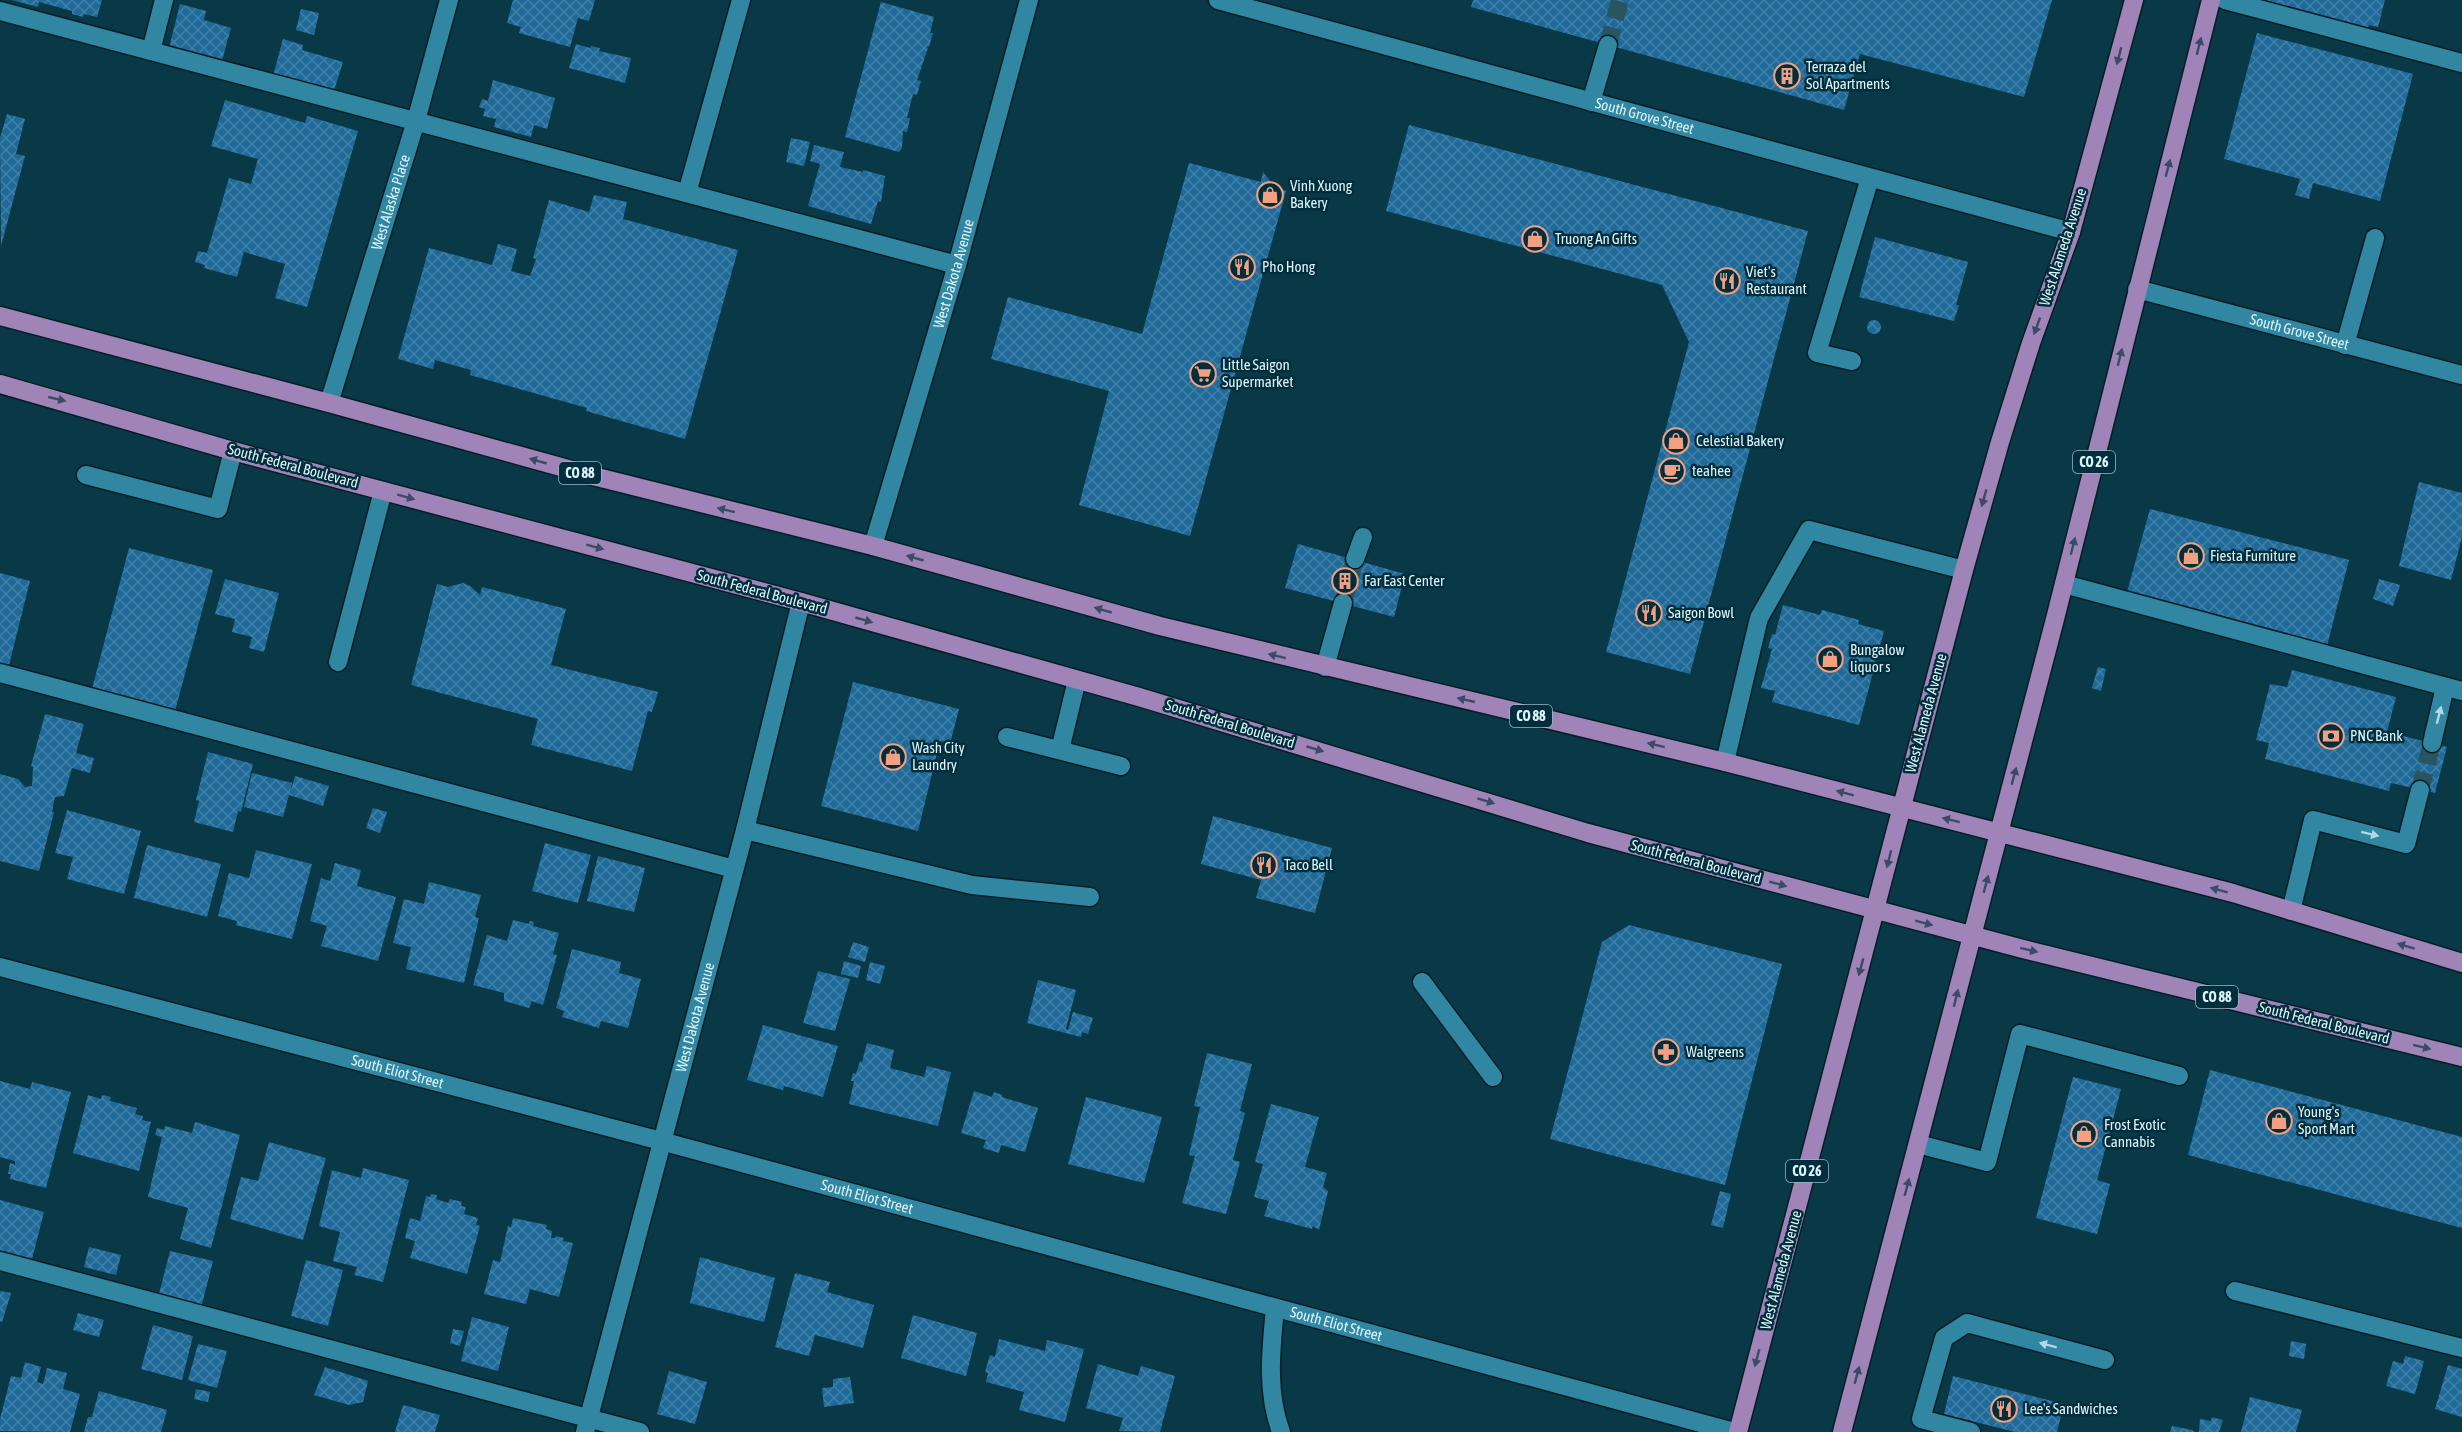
<svg xmlns="http://www.w3.org/2000/svg" width="2462" height="1432" font-family="'Asap Condensed',sans-serif">
	<style>
		.building { fill: url(#building-cross-hatch) }
		.lines { fill: none; stroke-linecap: round; stroke-linejoin: round }
		.minor-tunnel { stroke: #295561; stroke-width: 18; stroke-dasharray: 18 9; stroke-linecap: butt }
		.minor-casing { stroke: #041e26; stroke-width: 21 }
		.major-casing { stroke: #041e26; stroke-width: 21 }
		.minor { stroke: #3187a1; stroke-width: 18 }
		.major { stroke: #a083b7; stroke-width: 18 }
		.oneway { fill: #384c67 }
		.oneway2 { fill: #b2d9e5 }
		.labels { text-anchor: middle; stroke-width: 5; stroke-linejoin: round; paint-order: stroke }
		.shield { fill: #002e3c; stroke: #9bb9c2; stroke-width: 1.5 }
		.shield-label { font-size: 14px; font-weight: bold; fill: #ddf4fc }
		.poi-label { font-size: 15px; fill: #ddf4fc; stroke: #002e3c; text-anchor: start }
		.street-label { font-size: 15px; fill: #ddf4fc; stroke: #002e3c }
	</style>
	<defs>
		<pattern id="building-cross-hatch" width="8" height="8" patternUnits="userSpaceOnUse" patternTransform="scale(1.5)"><rect width="8" height="8" fill="#206a99"/><path d="M0 0l8 8M0 8l8-8" fill="none" stroke="#4080a8"/></pattern>
	</defs>
	<rect width="100%" height="100%" fill="#093946"/>
	<!-- building -->
	<path class="building" d="M12,0H102L97,17L84,14L83,17L72,14V11L39,2L38,7Z
		M513,0H595L589,21L578,18L570,47L519,33L521,27L507,23Z
		M1473,0H2052L2024,97L1860,54L1844,110L1471,7Z
		M2267,0H2385L2378,27L2369,25L2367,31L2266,4Z
		M881,2L934,17L930,33H933L929,47L926,46L928,48L917,80L921,81L917,95L913,94L907,118H910L907,132L903,131L902,148L899,152L845,137Z
		M180,4L206,11L204,20L231,28L221,64L169,48Z
		M301,9L319,13L314,35L296,30Z
		M2257,33L2413,74L2380,201L2313,183L2309,199L2295,195L2300,179L2224,159Z
		M283,39L303,45L302,50L343,62L333,94L273,76Z
		M576,44L590,48L591,46L600,48L599,51L631,58L625,83L569,68Z
		M493,80L555,98L547,129L534,125L531,137L494,127L496,119L483,116L485,109L479,107L482,99L488,101Z
		M225,100L305,123L307,116L358,131L307,307L275,298L285,264L244,252L237,277L204,268L205,265L195,262L198,251L207,253L229,178L251,184L258,159L211,146Z
		M7,114L25,119L16,154L25,156L1,246L0,138Z
		M1409,125L1808,231L1690,674L1606,652L1689,342L1662,285L1386,211Z
		M791,138L810,142L804,166L786,162Z
		M814,145L844,152L840,167L863,172V170L885,176L881,202L878,201L871,224L808,206L820,164L810,161Z
		M1189,163L1261,182L1263,172L1275,187L1286,191L1190,536L1079,505L1109,391L991,359L1008,297L1142,334Z
		M594,195L627,202L623,219L738,250L685,439L586,411L587,408L470,375L471,370L435,360L433,369L398,359L429,248L492,265L498,244L517,249L511,271L530,276L536,259L533,258L549,200L589,212Z
		M1875,237L1968,262L1956,305H1959L1954,321L1859,297Z
		M1867 327a7 7 0 1 1 14 0a7 7 0 1 1-14 0Z
		M2419,482L2462,493V537L2451,580L2399,566Z
		M2150,509L2349,560L2327,646L2127,592Z
		M1298,544L1405,574L1394,617L1285,588Z
		M129,548L213,570L175,711L92,689Z
		M0,573L30,581L9,665L0,663Z
		M225,579L279,593L264,652L249,648L252,637L232,632L235,619L215,614Z
		M2379,579L2400,585L2393,606L2373,599Z
		M463,583L470,586L480,595L482,587L566,609L551,665L658,692L652,712L648,711L632,771L531,745L538,719L411,685L437,584L448,587Z
		M1783,605L1820,615L1822,610L1859,620L1858,624L1884,631L1859,725L1772,702L1775,691L1761,688L1772,649L1768,648L1772,634L1775,635Z
		M2098,667L2106,669L2101,691L2092,688Z
		M2292,670L2396,697L2387,732L2447,747L2435,793L2391,783L2389,791L2265,759L2269,743L2256,740L2270,684L2287,687Z
		M853,682L959,709L950,744L940,741L918,831L821,806Z
		M45,714L84,724L76,753L94,758L90,773L72,768L64,796L55,797L52,812H54L39,871L0,861V774L18,779L25,787L32,786L33,767L31,766Z
		M208,752L253,764L241,812L238,811L233,832L194,822L199,801L196,800Z
		M252,773L292,783L290,793L295,776L329,786L323,806L289,795L283,817L244,807Z
		M373,808L387,812L380,833L366,828Z
		M67,810L141,831L124,894L67,879L73,857L55,853Z
		M1213,816L1332,848L1315,913L1256,898L1261,880L1201,864Z
		M545,843L591,855L578,903L532,891Z
		M147,845L221,864L207,917L134,898Z
		M256,850L312,864L292,939L236,925L237,921L218,916L229,873L249,878Z
		M598,856L645,868L634,912L587,901Z
		M335,863L361,870L357,886L396,897L378,961L321,946L327,926L310,921L321,878L330,881Z
		M429,882L481,895L475,917L479,918L464,983L406,969L411,947L393,943L404,899L424,904Z
		M513,920L529,924L530,921L534,922L533,926L559,933L553,954L557,955L543,1005L532,1001L529,1008L504,1001V993L473,985L487,935L507,941Z
		M1629,925L1782,964L1725,1185L1550,1139L1602,942Z
		M853,942L869,947L865,962L848,957Z
		M572,949L621,962L619,973L641,979L628,1028L601,1021L599,1028L562,1017L564,1011L556,1008Z
		M844,961L861,966L858,978L841,974Z
		M870,962L885,966L880,984L866,980Z
		M818,971L850,979L835,1031L803,1023Z
		M1038,980L1076,990L1066,1029L1068,1030L1073,1012L1093,1018L1088,1034L1082,1032L1081,1037L1027,1023Z
		M763,1025L838,1046L823,1097L784,1086L783,1090L747,1080Z
		M867,1043L894,1050L890,1068L924,1077L927,1066L951,1072L938,1126L849,1104L854,1081H851L853,1073L856,1074L860,1061L862,1062Z
		M1207,1053L1252,1064L1240,1111L1245,1113L1233,1160L1240,1162L1226,1214L1182,1203L1195,1156L1189,1155L1200,1107L1194,1106Z
		M2210,1070L2462,1137V1228L2188,1155Z
		M2073,1077L2121,1089L2097,1180L2110,1184L2097,1234L2036,1218Z
		M0,1081L30,1089L32,1082L71,1092L46,1188L10,1179L11,1174H8L10,1163L15,1165V1161L0,1157Z
		M974,1091L992,1097L994,1092L1002,1095V1097L1038,1108L1025,1152L1001,1145L999,1153L983,1148L986,1140L961,1133Z
		M88,1095L101,1099L102,1095L111,1097L110,1101L137,1108L135,1114L143,1116L142,1120L151,1122L139,1171L73,1153Z
		M1086,1097L1162,1117L1144,1183L1068,1164Z
		M1271,1104L1319,1117L1305,1167L1327,1173L1323,1187L1328,1191L1319,1230L1313,1226L1312,1229L1264,1216L1269,1201L1254,1197L1263,1164L1255,1162Z
		M195,1122L240,1135L211,1248L180,1239L188,1208L148,1197L162,1137L155,1135L157,1128L164,1130L165,1126L192,1133Z
		M269,1142L326,1158L303,1240L230,1219L241,1177L258,1181Z
		M363,1168L409,1180L383,1282L354,1275L357,1267L333,1261L340,1232L319,1226L332,1170L361,1178Z
		M1720,1191L1731,1194L1723,1228L1711,1225Z
		M431,1194L437,1195L436,1199L448,1203L450,1199L462,1202L461,1206L466,1207L464,1214L478,1218L476,1225L480,1226L467,1274L410,1258L415,1241L405,1238L410,1218L420,1221L426,1196L430,1197Z
		M0,1200L44,1212L31,1263L0,1255Z
		M513,1218L547,1225L546,1229L552,1231L551,1238H555L556,1236L564,1238L563,1241L573,1243L559,1297L530,1289L526,1304L484,1294L493,1260L500,1262L508,1226L511,1227Z
		M89,1247L121,1255L116,1275L84,1267Z
		M170,1251L213,1261L201,1308L158,1298Z
		M700,1257L775,1278L764,1322L690,1303Z
		M306,1260L343,1270L328,1326L291,1316Z
		M795,1273L830,1282L827,1292L874,1305L863,1348L815,1335L809,1356L775,1347Z
		M0,1291L11,1293L2,1322L0,1321Z
		M78,1313L104,1320L99,1337L73,1330Z
		M913,1315L977,1333L966,1376L901,1358Z
		M472,1317L509,1327L498,1371L461,1361Z
		M153,1325L193,1336L182,1380L141,1369Z
		M453,1329L464,1331L460,1346L450,1343Z
		M999,1339L1045,1351L1047,1340L1084,1349L1065,1422L1019,1410L1024,1392L986,1382L988,1373L985,1372L990,1355L995,1357Z
		M2291,1341L2306,1344L2304,1359L2289,1356Z
		M198,1344L227,1351L217,1388L188,1380Z
		M2405,1356L2424,1361L2415,1394L2386,1386L2393,1361L2403,1364Z
		M25,1362L41,1367L37,1382L43,1384L47,1368L67,1373L63,1389L80,1394L70,1432L0,1431V1419L11,1376L21,1378Z
		M1098,1364L1138,1376L1141,1366L1175,1376L1160,1432L1119,1431L1123,1418L1086,1408Z
		M2448,1365L2462,1369V1417L2435,1409Z
		M325,1367L368,1381L363,1402L349,1405L314,1395Z
		M669,1371L707,1382L695,1424L657,1414Z
		M1953,1376L2064,1404L2057,1432H2015L1944,1414Z
		M850,1377L854,1403L824,1407L822,1388L833,1387V1379Z
		M196,1389L210,1392L208,1402L194,1399Z
		M99,1391L167,1410L161,1432H84L88,1417H92Z
		M2250,1397L2302,1410L2296,1432H2241Z
		M403,1405L440,1415L435,1432H395Z
		M2212,1417L2223,1420L2219,1432H2199L2200,1419L2211,1421Z
		M2172,1426L2192,1430L2195,1432H2170Z"/>
	<g class="lines">
		<!-- minor-tunnel -->
		<path class="minor-tunnel" d="M1608,45L1620,0
			M1343,603L1355,559
			M2420,790L2432,743"/>
		<!-- minor casing -->
		<g class="minor-casing">
			<g id="minor">
				<path id="s1" d="M1218,0L2071,232"/>
				<path d="M2225,0L2462,63"/>
				<path d="M0,11L957,265"/>
				<path d="M151,51L164,0"/>
				<path d="M1591,102L1608,45"/>
				<path d="M687,193L741,0"/>
				<path id="s2" d="M2137,289L2462,375"/>
				<path d="M2345,345L2375,238"/>
				<path d="M1852,361L1817,353L1870,178"/>
				<path id="s3" d="M329,403L416,121L449,0"/>
				<path d="M86,475L218,509L233,451"/>
				<path id="s4" d="M873,546L957,265L1029,0"/>
				<path d="M1355,559L1363,537"/>
				<path d="M2064,584L2462,691"/>
				<path d="M338,662L383,491"/>
				<path d="M1325,667L1343,603"/>
				<path d="M0,673L734,869"/>
				<path d="M1007,737L1121,766"/>
				<path d="M2432,743L2445,687"/>
				<path d="M1060,750L1077,680"/>
				<path d="M1725,762L1759,618L1809,530L1964,570"/>
				<path d="M745,830L972,885L1090,897"/>
				<path d="M2291,911L2313,820L2406,844L2420,790"/>
				<path id="s5" d="M0,967L661,1141L1734,1432"/>
				<path d="M1422,982L1493,1077"/>
				<path d="M1918,1144L1987,1162L2020,1034L2179,1076"/>
				<path d="M0,1261L640,1432"/>
				<path d="M2235,1291L2462,1348"/>
				<path d="M1275,1308C1271,1350 1266,1391 1281,1432"/>
				<path id="s6" d="M585,1432L745,830L801,602"/>
				<path d="M1971,1432L1921,1419L1944,1338L1967,1323L2105,1360"/>
			</g>
		</g>
		<!-- major casing -->
		<g class="major-casing">
			<path id="major" d="M0,316L329,403L597,477L873,546L1160,626L1725,762L2233,893L2462,963
				M0,384L233,451L801,602L1139,697L1588,833L2023,949L2462,1057
				M1738,1432L1964,570L2000,442L2031,343L2071,232L2134,0
				M1842,1432L2054,623L2211,0"/>
		</g>
		<!-- minor -->
		<use href="#minor" class="minor"/>
		<!-- major -->
		<use href="#major" class="major"/>
	</g>
	<!-- one-way arrows -->
	<defs><path id="oneway-solid" d="M-6-.8H1V-3.2L6.5 0L1 3.2V.8H-6Z" transform="scale(1.5)"/></defs>
	<g class="oneway">
		<use href="#oneway-solid" transform="translate(2199 46) rotate(-76)"/>
		<use href="#oneway-solid" transform="translate(2119 56) rotate(105)"/>
		<use href="#oneway-solid" transform="translate(2168 168) rotate(-75)"/>
		<use href="#oneway-solid" transform="translate(2037 326) rotate(110)"/>
		<use href="#oneway-solid" transform="translate(2120 357) rotate(-76)"/>
		<use href="#oneway-solid" transform="translate(57 399) rotate(13)"/>
		<use href="#oneway-solid" transform="translate(538 461) rotate(-164)"/>
		<use href="#oneway-solid" transform="translate(406 497) rotate(15)"/>
		<use href="#oneway-solid" transform="translate(1984 498) rotate(106)"/>
		<use href="#oneway-solid" transform="translate(726 510) rotate(-166)"/>
		<use href="#oneway-solid" transform="translate(2073 546) rotate(-76)"/>
		<use href="#oneway-solid" transform="translate(595 547) rotate(15)"/>
		<use href="#oneway-solid" transform="translate(915 558) rotate(-164)"/>
		<use href="#oneway-solid" transform="translate(1103 610) rotate(-164)"/>
		<use href="#oneway-solid" transform="translate(864 620) rotate(16)"/>
		<use href="#oneway-solid" transform="translate(1277 656) rotate(-166)"/>
		<use href="#oneway-solid" transform="translate(1466 700) rotate(-167)"/>
		<use href="#oneway-solid" transform="translate(1656 745) rotate(-166)"/>
		<use href="#oneway-solid" transform="translate(1315 749) rotate(17)"/>
		<use href="#oneway-solid" transform="translate(2014 776) rotate(-75)"/>
		<use href="#oneway-solid" transform="translate(1845 793) rotate(-165)"/>
		<use href="#oneway-solid" transform="translate(1486 801) rotate(17)"/>
		<use href="#oneway-solid" transform="translate(1951 820) rotate(-166)"/>
		<use href="#oneway-solid" transform="translate(1889 859) rotate(104)"/>
		<use href="#oneway-solid" transform="translate(1778 884) rotate(15)"/>
		<use href="#oneway-solid" transform="translate(1986 884) rotate(-75)"/>
		<use href="#oneway-solid" transform="translate(2219 890) rotate(-165)"/>
		<use href="#oneway-solid" transform="translate(1924 923) rotate(15)"/>
		<use href="#oneway-solid" transform="translate(2406 946) rotate(-163)"/>
		<use href="#oneway-solid" transform="translate(2029 950) rotate(14)"/>
		<use href="#oneway-solid" transform="translate(1861 967) rotate(105)"/>
		<use href="#oneway-solid" transform="translate(1956 998) rotate(-76)"/>
		<use href="#oneway-solid" transform="translate(2422 1047) rotate(14)"/>
		<use href="#oneway-solid" transform="translate(1907 1187) rotate(-75)"/>
		<use href="#oneway-solid" transform="translate(1757 1358) rotate(105)"/>
		<use href="#oneway-solid" transform="translate(1857 1375) rotate(-75)"/>
	</g>
	<g class="oneway2">
		<use href="#oneway-solid" transform="translate(2439 715) rotate(-76)"/>
		<use href="#oneway-solid" transform="translate(2370 834) rotate(14)"/>
		<use href="#oneway-solid" transform="translate(2048 1345) rotate(-165)"/>
	</g>
	<!-- icons -->
	<defs>
		<g id="building-ring" transform="scale(1.35)"><circle r="9.5" fill="#002e3c" stroke="#f2a081" stroke-width="1.5"/><path d="M-4-6H4V6H1V3H-1V6H-4ZM-2.5-4.3h1.7v1.8h-1.7ZM.8-4.3h1.7v1.8H.8ZM-2.5-1h1.7V.8h-1.7ZM.8-1h1.7V.8H.8Z" fill="#f2a081"/></g>
		<g id="shop-ring" transform="scale(1.35)"><circle r="9.5" fill="#002e3c" stroke="#f2a081" stroke-width="1.5"/><path d="M-5-2.5h2.3a2.7 3.5 0 0 1 5.4 0H5L5.5 6h-11ZM-1.5-2.5h3a1.5 2.3 0 0 0-3 0Z" fill="#f2a081"/></g>
		<g id="restaurant-ring" transform="scale(1.35)"><circle r="9.5" fill="#002e3c" stroke="#f2a081" stroke-width="1.5"/><path d="M-5-6h1v4h1v-4h1v4h1v-4h1v5L-1.5 .5V6h-2V.5L-5-1ZM5-6V6H3V1.5H1.5Q1.5-4 5-6Z" fill="#f2a081"/></g>
		<g id="supermarket-ring" transform="scale(1.35)"><circle r="9.5" fill="#002e3c" stroke="#f2a081" stroke-width="1.5"/><path d="M-6-5.5h2.5l.6 2H6L4.5 2H-2.5L-4.4-4H-6ZM-1.5 3.2a1.3 1.3 0 1 0 .1 0ZM3 3.2a1.3 1.3 0 1 0 .1 0Z" fill="#f2a081"/></g>
		<g id="cafe-ring" transform="scale(1.35)"><circle r="9.5" fill="#002e3c" stroke="#f2a081" stroke-width="1.5"/><path d="M-5.5-4.5H6V0H3Q3 3.5 0 3.5H-2.5Q-5.5 3.5-5.5 0ZM3-3.2v2h1.7v-2ZM-6 4.5H4V6H-6Z" fill="#f2a081"/></g>
		<g id="bank-ring" transform="scale(1.35)"><circle r="9.5" fill="#002e3c" stroke="#f2a081" stroke-width="1.5"/><path d="M-6-4H6V4H-6ZM0-2.3a2.3 2.3 0 1 0 0 4.6a2.3 2.3 0 1 0 0-4.6Z" fill="#f2a081"/></g>
		<g id="pharmacy-ring" transform="scale(1.35)"><circle r="9.5" fill="#002e3c" stroke="#f2a081" stroke-width="1.5"/><path d="M-2-6h4v4h4v4h-4v4h-4v-4h-4v-4h4Z" fill="#f2a081"/></g>
	</defs>
	<g fill-rule="evenodd">
		<use href="#building-ring" x="1787" y="76"/>
		<use href="#shop-ring" x="1270" y="195"/>
		<use href="#shop-ring" x="1535" y="239"/>
		<use href="#restaurant-ring" x="1242" y="267"/>
		<use href="#restaurant-ring" x="1727" y="281"/>
		<use href="#supermarket-ring" x="1203" y="374"/>
		<use href="#shop-ring" x="1676" y="441"/>
		<use href="#cafe-ring" x="1672" y="471"/>
		<use href="#shop-ring" x="2191" y="556"/>
		<use href="#building-ring" x="1345" y="581"/>
		<use href="#restaurant-ring" x="1649" y="613"/>
		<use href="#shop-ring" x="1830" y="659"/>
		<use href="#bank-ring" x="2331" y="736"/>
		<use href="#shop-ring" x="893" y="757"/>
		<use href="#restaurant-ring" x="1264" y="865"/>
		<use href="#pharmacy-ring" x="1666" y="1052"/>
		<use href="#shop-ring" x="2279" y="1121"/>
		<use href="#shop-ring" x="2084" y="1134"/>
		<use href="#restaurant-ring" x="2004" y="1409"/>
	</g>
	<g class="labels">
		<!-- shield labels -->
		<g class="shield">
			<rect x="2073" y="451" width="42" height="22" rx="4.5"/>
			<rect x="559" y="462" width="42" height="22" rx="4.5"/>
			<rect x="1510" y="705" width="42" height="22" rx="4.5"/>
			<rect x="2196" y="986" width="42" height="22" rx="4.5"/>
			<rect x="1786" y="1160" width="42" height="22" rx="4.5"/>
		</g>
		<g class="shield-label">
			<text x="2094" y="467">CO 26</text>
			<text x="580" y="478">CO 88</text>
			<text x="1531" y="721">CO 88</text>
			<text x="2217" y="1002">CO 88</text>
			<text x="1807" y="1176">CO 26</text>
		</g>
		<!-- poi labels -->
		<g class="poi-label">
			<text x="1806" y="72">Terraza del<tspan x="1806" dy="17">Sol Apartments</tspan></text>
			<text x="1290" y="191">Vinh Xuong<tspan x="1290" dy="17">Bakery</tspan></text>
			<text x="1555" y="244">Truong An Gifts</text>
			<text x="1262" y="272">Pho Hong</text>
			<text x="1746" y="277">Viet's<tspan x="1746" dy="17">Restaurant</tspan></text>
			<text x="1222" y="370">Little Saigon<tspan x="1222" dy="17">Supermarket</tspan></text>
			<text x="1696" y="446">Celestial Bakery</text>
			<text x="1692" y="476">teahee</text>
			<text x="2210" y="561">Fiesta Furniture</text>
			<text x="1364" y="586">Far East Center</text>
			<text x="1668" y="618">Saigon Bowl</text>
			<text x="1850" y="655">Bungalow<tspan x="1850" dy="17">liquor s</tspan></text>
			<text x="2350" y="741">PNC Bank</text>
			<text x="912" y="753">Wash City<tspan x="912" dy="17">Laundry</tspan></text>
			<text x="1284" y="870">Taco Bell</text>
			<text x="1686" y="1057">Walgreens</text>
			<text x="2298" y="1117">Young's<tspan x="2298" dy="17">Sport Mart</tspan></text>
			<text x="2104" y="1130">Frost Exotic<tspan x="2104" dy="17">Cannabis</tspan></text>
			<text x="2024" y="1414">Lee's Sandwiches</text>
		</g>
		<!-- street labels -->
		<g class="street-label">
			<text dy="5" stroke="none"><textPath href="#s1" startOffset="442">South Grove Street</textPath></text>
			<text dy="5" stroke="none"><textPath href="#s3" startOffset="210">West Alaska Place</textPath></text>
			<text transform="translate(2063 247) rotate(-72)" y="5">West Alameda Avenue</text>
			<text dy="5" stroke="none"><textPath href="#s4" startOffset="284">West Dakota Avenue</textPath></text>
			<text dy="5" stroke="none"><textPath href="#s2" startOffset="168">South Grove Street</textPath></text>
			<text transform="translate(293 466) rotate(15)" y="5">South Federal Boulevard</text>
			<text transform="translate(762 592) rotate(15)" y="5">South Federal Boulevard</text>
			<text transform="translate(1926 713) rotate(-75)" y="5">West Alameda Avenue</text>
			<text transform="translate(1230 724) rotate(17)" y="5">South Federal Boulevard</text>
			<text transform="translate(1696 862) rotate(15)" y="5">South Federal Boulevard</text>
			<text dy="5" stroke="none"><textPath href="#s6" startOffset="429">West Dakota Avenue</textPath></text>
			<text transform="translate(2324 1023) rotate(14)" y="5">South Federal Boulevard</text>
			<text dy="5" stroke="none"><textPath href="#s5" startOffset="411">South Eliot Street</textPath></text>
			<text dy="5" stroke="none"><textPath href="#s5" startOffset="897">South Eliot Street</textPath></text>
			<text transform="translate(1781 1270) rotate(-75)" y="5">West Alameda Avenue</text>
			<text dy="5" stroke="none"><textPath href="#s5" startOffset="1383">South Eliot Street</textPath></text>
		</g>
	</g>
</svg>
